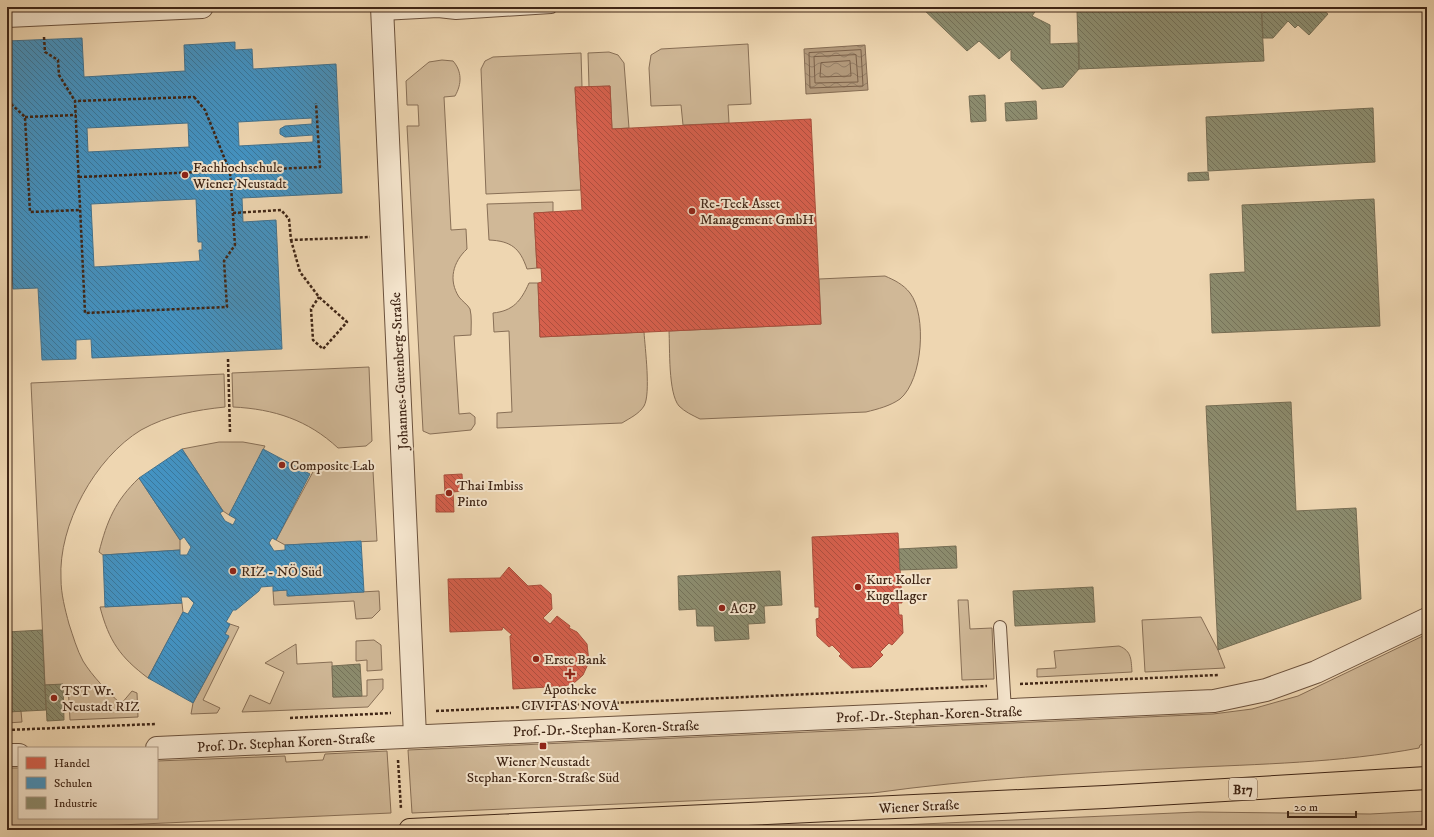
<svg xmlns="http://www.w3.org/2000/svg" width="1434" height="837" font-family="'IM FELL DW Pica',serif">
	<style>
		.green { fill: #d0b897; stroke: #886f56 }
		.water { fill: url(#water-waves); stroke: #856c53 }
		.shops { fill: url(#shops-back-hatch); stroke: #a94f3c }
		.schools { fill: url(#schools-back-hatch); stroke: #42728f; fill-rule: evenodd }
		.industry { fill: url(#industry-back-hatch); stroke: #756d54 }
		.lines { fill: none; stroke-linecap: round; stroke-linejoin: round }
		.shore { stroke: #7a6049; stroke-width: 1 }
		.lane-casing { stroke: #6c523d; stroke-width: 14 }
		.street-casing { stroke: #6c523d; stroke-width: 24 }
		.primary-casing { stroke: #402616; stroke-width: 24 }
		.path { stroke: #402616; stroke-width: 2.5; stroke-dasharray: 3 2; stroke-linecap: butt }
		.lane { stroke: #f4e4cc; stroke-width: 12 }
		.street { stroke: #f4e4cc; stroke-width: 22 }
		.primary { stroke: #eed6b1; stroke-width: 22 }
		.poi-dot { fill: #8f2418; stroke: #f4e4cc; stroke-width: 1.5 }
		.labels { text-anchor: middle; stroke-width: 4; stroke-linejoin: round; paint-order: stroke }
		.shield { fill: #f4e4cc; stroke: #765f4d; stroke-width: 1 }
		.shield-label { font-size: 13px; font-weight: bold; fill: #402616 }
		.poi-label { font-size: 14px; fill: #402616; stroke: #f4e4cc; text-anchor: start }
		.street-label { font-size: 14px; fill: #402616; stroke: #f4e4cc }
	</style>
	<defs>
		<pattern id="water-waves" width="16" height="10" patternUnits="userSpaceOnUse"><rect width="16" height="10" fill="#b39a7c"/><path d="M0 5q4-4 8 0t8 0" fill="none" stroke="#937d65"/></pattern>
		<pattern id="shops-back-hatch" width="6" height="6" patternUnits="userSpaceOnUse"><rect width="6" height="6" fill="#d6604d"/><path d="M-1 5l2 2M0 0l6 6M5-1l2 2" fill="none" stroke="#af4f3f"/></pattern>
		<pattern id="schools-back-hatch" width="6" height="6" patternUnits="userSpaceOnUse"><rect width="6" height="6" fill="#4393c3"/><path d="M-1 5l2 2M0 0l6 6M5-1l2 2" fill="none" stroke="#39789d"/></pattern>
		<pattern id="industry-back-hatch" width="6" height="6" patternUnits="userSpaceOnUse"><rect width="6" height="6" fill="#8c8c6e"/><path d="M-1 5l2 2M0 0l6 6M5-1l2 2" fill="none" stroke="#747259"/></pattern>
	</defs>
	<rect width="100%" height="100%" fill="#eed6b1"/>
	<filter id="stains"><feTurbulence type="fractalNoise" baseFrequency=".005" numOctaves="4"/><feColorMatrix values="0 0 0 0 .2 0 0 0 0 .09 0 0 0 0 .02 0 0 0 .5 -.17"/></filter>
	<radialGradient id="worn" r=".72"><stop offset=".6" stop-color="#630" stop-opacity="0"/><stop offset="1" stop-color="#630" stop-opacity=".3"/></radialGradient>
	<!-- green -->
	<path class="green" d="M748,44L751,104L728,105L729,123L683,125L681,105L651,106L649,68L651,55L661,49Z
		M609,52L618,55L624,63L629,128L612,129L610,86L589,87L588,53Z
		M581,53L582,87L575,88L581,190L486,194L481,69L485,61L493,57Z
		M442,60L453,61C462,71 462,84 455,96L444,97L451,230L466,229L467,249C453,262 448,280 459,297C462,301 468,305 470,309C472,316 471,328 471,335L454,336L459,414L470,413L475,417V424L471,430L430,434L423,431L407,126H419L418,105H407L406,81L429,62Z
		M553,202V212L534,213L537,268L527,269C520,248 511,241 489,240L487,204Z
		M885,276C894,280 903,284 910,293C927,315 923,380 900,399C890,406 878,409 866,412L700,419C692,415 685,412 679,406C668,393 670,348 669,331L821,324L819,279Z
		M529,283H538L540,337L644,332C645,348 651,394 644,406C639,414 630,418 622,423L497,428V413L512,412L509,331L494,332L493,313C513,311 521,301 529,283Z
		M369,367L372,441L366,446L338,448C308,420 274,409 233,407L232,373Z
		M224,374L225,407C196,410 168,415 141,430C95,458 58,525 61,579C61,594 65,609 69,624C73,636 77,650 83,661C93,677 107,691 121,704L132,691L137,693L138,717L70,720L68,685H45L31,383Z
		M219,442H243L265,446L229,515L223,511L182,449Z
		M365,466L373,471L377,541L285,545L276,540L314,470Z
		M139,478L180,540V550L103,555L99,552C107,521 115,501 139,478Z
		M287,590L288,596L379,591L380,610L372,618L356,619L354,601L274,605L273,591Z
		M958,600H968L970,629L992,628L994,679L962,680Z
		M182,603L183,612L148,678C120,657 109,641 100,607Z
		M1201,617L1218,650L1225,668L1145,672L1142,620Z
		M230,624L239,627L203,700L220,708L217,713L191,714L193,703L229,637L225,634Z
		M1427,634V743L1420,745L1419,748C1340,763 1259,764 1179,768C1077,773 974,779 873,793L412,813L408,750L1213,714L1252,709L1298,696Z
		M374,640L381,645L382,670L367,671V660L356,661V641Z
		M296,644L297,664L332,662L333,697L367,696V680L383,679V689L368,707L242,712L250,695L270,704L284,672L265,663Z
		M1119,646C1132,651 1131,660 1132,672L1037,677V669L1056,668L1054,651Z
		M21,711L22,722L7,723V712Z
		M387,751L391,813L7,830V768H19V818H157V761L285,756L286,762L323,760L325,754Z
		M1427,811V826L1324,830H784L1198,812L1370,814Z"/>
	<!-- water -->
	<path class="water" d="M865,45L868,90L806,94L804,49Z"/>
	<!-- shops -->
	<path class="shops" d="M610,86L612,129L811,119L821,324L540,337L538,283L542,282L541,268H537L534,213L582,210L575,87Z
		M462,474L463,491L453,492L454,512H436V495L445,494L444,475Z
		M898,533L902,603H898L899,615H902L903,633L892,645L889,643L880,652L883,655L871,667L852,668L839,656L841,654L832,645L829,647L817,636L816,619L819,618V607H815L812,537Z
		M509,567L528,586L541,585L551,594L552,609L543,618L550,624L557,616L570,626L569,628L577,632L587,644L589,662L583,675L574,683L566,686L513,689L510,636L512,635L503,627L502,630L450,632L448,579L500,578Z"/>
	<!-- schools -->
	<path class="schools" d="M82,38L84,77L185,71L184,45L235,42V50L252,49L253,69L336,64L342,193L242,198L243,222L276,220L282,349L92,358L91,339L76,340V359L42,360L38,288L13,289L12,269L7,270V225H10L7,166V41ZM312,118V124L285,126L280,129V134L285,137L313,135V142L239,146L238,122ZM188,123L189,147L88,152L87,128ZM196,199L198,242H202V250H199L200,261L94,267L91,204Z
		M182,449L223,511L220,513L225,521L233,525L236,519L229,515L263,449L310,474L276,540L272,538L269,543L274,551L285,550V545L361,541L364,592L287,596V590L273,591V586L261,587L259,591L236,610H233L226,622L230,624L225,634L229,636L193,703L148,678L183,612L188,614L194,603L188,597H181L182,603L105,607L103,555L180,550V555H187L191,547L184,537L180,540L139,478Z"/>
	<!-- industry -->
	<path class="industry" d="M921,7H1034L1037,9L1032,16L1050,25V44L1079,43V69L1063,87L1042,89L1011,60V49L999,59L979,41L967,51Z
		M1178,7H1261L1264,61L1079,69L1077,11Z
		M1272,7H1319L1328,14L1309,35L1298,25L1295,28L1288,21L1273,38H1263L1262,13L1267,12Z
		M985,95L986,121L971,122L969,96Z
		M1036,101L1037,119L1006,121L1005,103Z
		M1373,108L1375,162L1208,171L1206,117Z
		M1208,172L1209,180L1188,181V173Z
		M1374,199L1380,326L1212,333L1210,274L1245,272L1242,205Z
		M1291,402L1296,511L1356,508L1361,599L1218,650L1206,406Z
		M956,546L957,568L900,570L899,549Z
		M780,571L782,605L764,606L765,623L748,624L749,639L715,641L714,626H697L696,609L679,610L678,576Z
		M1093,587L1095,622L1015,626L1013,591Z
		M42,630L46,710L7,712V632Z
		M360,664L362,696L333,697L332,666Z
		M63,684L64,720L47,721L45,685Z"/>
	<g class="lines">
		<!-- shore -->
		<path class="shore" d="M861,50L863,86L810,88L809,53Z
			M856,55L858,82L815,83L814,57Z
			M850,61L851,76L820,77L821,63Z"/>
		<!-- lane casing -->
		<g class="lane-casing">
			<path id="lane" d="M382,14L438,11L456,13L551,7
				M1000,627L1005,711"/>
		</g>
		<!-- street casing -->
		<g class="street-casing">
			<path id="street" d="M382,7L415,736
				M7,16L202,7
				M157,748L1214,701L1266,690L1316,672L1427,619
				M7,755H19"/>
		</g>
		<!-- primary casing -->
		<g class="primary-casing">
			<path id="primary" d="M410,830L1105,797L1427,778"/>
		</g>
		<!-- path -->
		<path class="path" d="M44,37L45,52L58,60L59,75L75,101
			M7,95L10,103L25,117L30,212L80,210
			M194,97L205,110L230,172L235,245L224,261L227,307L85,313L75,101Z
			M25,117L76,115
			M79,177L320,167L316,103
			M233,213L281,210L289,219L291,240L370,237
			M291,240L300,272L319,297L347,322L323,349L313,340L311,309L319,297
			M228,359L230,432
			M1020,684L1218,675
			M436,711L987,686
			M290,718L391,713
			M7,730L155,724
			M1423,747L1427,746
			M398,760L401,809"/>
		<!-- lane -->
		<use href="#lane" class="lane"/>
		<!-- street -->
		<use href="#street" class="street"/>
		<!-- primary -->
		<use href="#primary" class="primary"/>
	</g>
	<!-- markers -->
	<g class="poi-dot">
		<circle cx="185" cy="175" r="4"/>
		<circle cx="692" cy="211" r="4"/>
		<circle cx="282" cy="465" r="4"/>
		<circle cx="449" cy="493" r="4"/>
		<circle cx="233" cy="571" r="4"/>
		<circle cx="858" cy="587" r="4"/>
		<circle cx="722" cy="608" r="4"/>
		<circle cx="536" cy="659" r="4"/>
		<path d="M568 668h4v4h4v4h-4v4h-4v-4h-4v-4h4z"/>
		<circle cx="54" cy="698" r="4"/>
		<rect x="539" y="742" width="8" height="8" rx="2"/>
	</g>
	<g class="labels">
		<!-- shield labels -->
		<rect class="shield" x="1229" y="778" width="28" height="22" rx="3"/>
		<g class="shield-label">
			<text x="1243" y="794">B17</text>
		</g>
		<!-- poi labels -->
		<g class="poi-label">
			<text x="193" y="172">Fachhochschule<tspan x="193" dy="16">Wiener Neustadt</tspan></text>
			<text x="700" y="208">Re-Teck Asset<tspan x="700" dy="16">Management GmbH</tspan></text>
			<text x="290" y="470">Composite Lab</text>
			<text x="457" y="490">Thai Imbiss<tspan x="457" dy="16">Pinto</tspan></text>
			<text x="241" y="576">RIZ - NÖ Süd</text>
			<text x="866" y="584">Kurt Koller<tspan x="866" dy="16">Kugellager</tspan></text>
			<text x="730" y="613">ACP</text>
			<text x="544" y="664">Erste Bank</text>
			<text x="570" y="694" text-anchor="middle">Apotheke<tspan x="570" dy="16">CIVITAS NOVA</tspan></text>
			<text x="62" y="695">TST Wr.<tspan x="62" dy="16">Neustadt RIZ</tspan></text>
			<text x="543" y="766" text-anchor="middle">Wiener Neustadt<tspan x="543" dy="16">Stephan-Koren-Straße Süd</tspan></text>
		</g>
		<!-- street labels -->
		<g class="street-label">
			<text transform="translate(399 371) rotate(-93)" y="5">Johannes-Gutenberg-Straße</text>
			<text transform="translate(929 714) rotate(-2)" y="5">Prof.-Dr.-Stephan-Koren-Straße</text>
			<text transform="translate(606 728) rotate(-2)" y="5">Prof.-Dr.-Stephan-Koren-Straße</text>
			<text transform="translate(286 742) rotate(-3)" y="5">Prof. Dr. Stephan Koren-Straße</text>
			<text transform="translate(919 806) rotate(-3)" y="5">Wiener Straße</text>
		</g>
	</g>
	<!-- margin -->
	<rect width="1434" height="837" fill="none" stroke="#eed6b1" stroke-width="24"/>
	<rect x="8" y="8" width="1418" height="821" fill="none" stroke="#402616" stroke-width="2"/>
	<rect x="12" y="12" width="1410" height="813" fill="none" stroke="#402616"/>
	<!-- legend -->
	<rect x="18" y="747" width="140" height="72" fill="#f4e4cc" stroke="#ac9883"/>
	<rect x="26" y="757" width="20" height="12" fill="#d6604d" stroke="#ac9883"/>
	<text x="54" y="767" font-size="12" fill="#402616">Handel</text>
	<rect x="26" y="777" width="20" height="12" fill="#4393c3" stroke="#ac9883"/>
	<text x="54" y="787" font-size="12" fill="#402616">Schulen</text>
	<rect x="26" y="797" width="20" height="12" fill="#8c8c6e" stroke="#ac9883"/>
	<text x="54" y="807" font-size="12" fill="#402616">Industrie</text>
	<!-- scale -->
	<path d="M1288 811v6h68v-6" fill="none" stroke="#402616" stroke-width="2"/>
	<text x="1294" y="811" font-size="12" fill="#402616" stroke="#f4e4cc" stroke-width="3" paint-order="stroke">20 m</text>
	<rect width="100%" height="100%" filter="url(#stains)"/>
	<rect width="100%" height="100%" fill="url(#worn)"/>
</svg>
